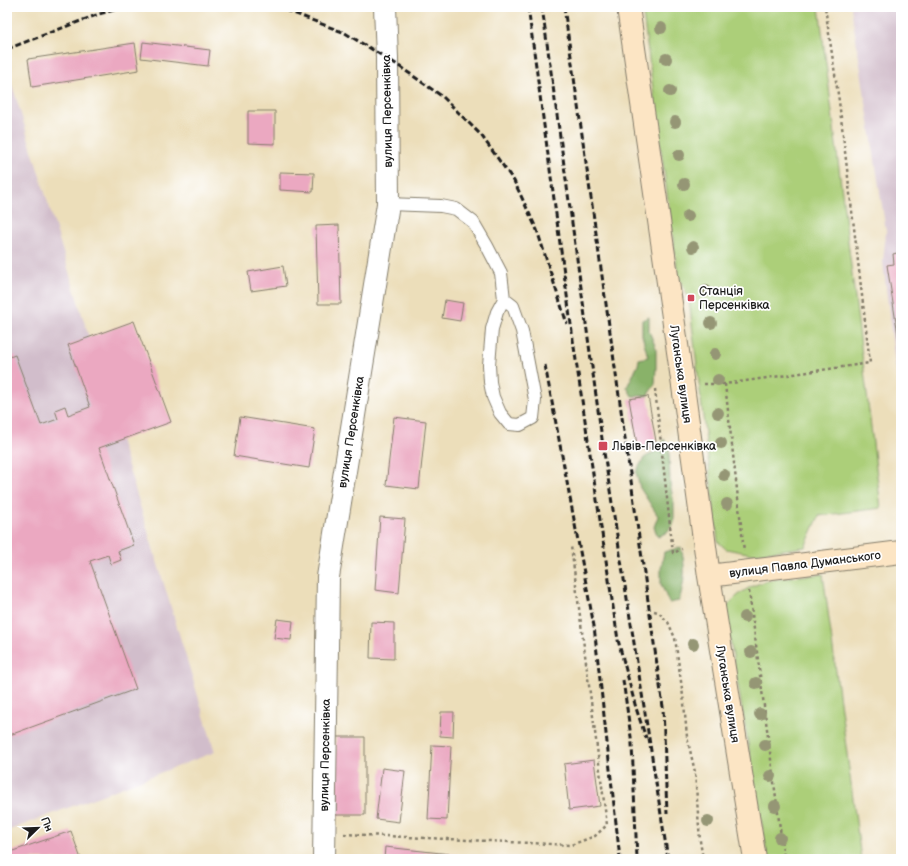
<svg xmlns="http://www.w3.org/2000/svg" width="908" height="866" font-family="'Balsamiq Sans',sans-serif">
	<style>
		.industrial { fill: #d1bdcb }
		.green { fill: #accf79; stroke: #64764a }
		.forest { fill: #89b269; stroke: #526742 }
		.building { fill: #eba8c1 }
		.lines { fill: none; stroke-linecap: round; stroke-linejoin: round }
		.lane-casing { stroke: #847d6b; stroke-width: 14 }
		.street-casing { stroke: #847d6b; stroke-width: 24 }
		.secondary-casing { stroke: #847d6b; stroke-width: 24 }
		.path { stroke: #847d6b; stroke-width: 2.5; stroke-dasharray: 3 3; stroke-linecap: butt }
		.lane { stroke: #fff; stroke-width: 12 }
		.street { stroke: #fff; stroke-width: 22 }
		.secondary { stroke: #fce5c4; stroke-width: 22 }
		.rail { stroke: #1c1c1c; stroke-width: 3; stroke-dasharray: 6 3; stroke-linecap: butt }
		.tree { fill: #959675 }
		.poi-dot { fill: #d1495b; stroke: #fff; stroke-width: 1.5 }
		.labels { text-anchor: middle; stroke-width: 3.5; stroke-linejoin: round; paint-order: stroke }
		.street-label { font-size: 12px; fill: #1c1c1c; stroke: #fff }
		.poi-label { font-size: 12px; fill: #1c1c1c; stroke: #fff; text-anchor: start }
	</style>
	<rect width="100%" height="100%" fill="#fff"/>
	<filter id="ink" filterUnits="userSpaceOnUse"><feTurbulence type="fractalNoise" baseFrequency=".025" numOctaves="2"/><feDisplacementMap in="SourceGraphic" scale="8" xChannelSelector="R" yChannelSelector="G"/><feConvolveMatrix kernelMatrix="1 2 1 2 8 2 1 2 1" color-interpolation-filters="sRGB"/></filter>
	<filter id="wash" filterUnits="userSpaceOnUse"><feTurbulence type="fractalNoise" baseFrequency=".012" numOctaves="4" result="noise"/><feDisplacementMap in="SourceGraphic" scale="16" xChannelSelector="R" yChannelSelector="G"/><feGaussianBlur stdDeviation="0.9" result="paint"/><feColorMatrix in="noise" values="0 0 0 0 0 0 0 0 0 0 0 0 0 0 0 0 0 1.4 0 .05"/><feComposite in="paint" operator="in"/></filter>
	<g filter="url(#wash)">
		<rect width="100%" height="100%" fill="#ecdeba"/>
		<!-- industrial -->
		<path class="industrial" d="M851,7H901V394L895,364L883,262L886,231Z
			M7,68L215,752L7,831Z"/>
		<!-- green -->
		<path class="green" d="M642,7H819L881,508L819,516L805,547L752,554L726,549L718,542L689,299L678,275Z
			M823,574L861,859H768L725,610C728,606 731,601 735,598C758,576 794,577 823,574Z"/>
		<!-- forest -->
		<path class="forest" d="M649,317V331L656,348V367L655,384L647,396H632L627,387L638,365L639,359L648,357L642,335V320Z
			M664,439L669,449L670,483L674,503V523L667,532L658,537L654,527L658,516L640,488L636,472L644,458L656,451Z
			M681,547C686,568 685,581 679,601L669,603L661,584V569L664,552Z"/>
		<g id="blocks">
			<!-- building -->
			<path class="building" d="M143,42L210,50L208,66L141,58Z
				M135,43L139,70L32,87L28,59Z
				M248,111H275V144L248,143Z
				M280,172L314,173L313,192L280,190Z
				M339,225L341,304H318L316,226Z
				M901,252V347L900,348L887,265L894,264L893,254Z
				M283,266L286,286L251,291L248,272Z
				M445,300L463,303L460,321L442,318Z
				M134,321L171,422L99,448L134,545L118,551L121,560L111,564L108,555L90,561L136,689L7,736V358L15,355L41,425L58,419L55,410L65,406L68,415L90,407L68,345Z
				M648,396L657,447L638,450L629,399Z
				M240,417L315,429L309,468L234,456Z
				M394,417L426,421L419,489L386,485Z
				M380,517L405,519L399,593L375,590Z
				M277,619L293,621L291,640L274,638Z
				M371,622L394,623V659L370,658Z
				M441,712H454L453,737L440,736Z
				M336,737H365V815H336Z
				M432,745L451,746L447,820L428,819Z
				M594,760L600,806L569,810L564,764Z
				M382,768L405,771L399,822L376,819Z
				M71,831L81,859H7V853Z
				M385,847L488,858V859H384Z"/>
		</g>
	</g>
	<g filter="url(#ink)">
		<use href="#blocks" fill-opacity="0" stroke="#847d6b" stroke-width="1"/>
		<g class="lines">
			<!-- lane casing -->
			<g class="lane-casing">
				<path id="lane" d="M388,204L441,206L456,209L473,222L487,246L501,273L504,299L497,312L492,329L489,365L490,382L493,397L500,413L509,424L520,425L533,418L535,400L522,331L513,306L504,299"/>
			</g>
			<!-- street casing -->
			<g class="street-casing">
				<path id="street" d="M324,859L328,577L388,204L387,58L385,7"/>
			</g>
			<!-- secondary casing -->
			<g class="secondary-casing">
				<path id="secondary" d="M628,7L683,386L709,576L755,859
					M709,576L901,552"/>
			</g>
			<!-- path -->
			<path class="path" d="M704,384H725L870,363L839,101L825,7
				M725,384L744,551
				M655,389L673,553L682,549
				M749,591L784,859
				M654,611L658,612L668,622L675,638L684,703L687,737L695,772L700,841L703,859
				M344,834L571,845L595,836L607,825L571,546"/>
			<!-- lane -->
			<use href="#lane" class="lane"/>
			<!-- street -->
			<use href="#street" class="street"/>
			<!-- secondary -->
			<use href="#secondary" class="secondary"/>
			<!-- rail -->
			<path class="rail" d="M278,7L345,33L396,64L443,97L481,135L514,181L537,230L567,324
				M528,7L574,347L618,640L636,708L646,738
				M542,7L603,446L668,859
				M564,7L663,707L667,814
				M7,49L99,14L125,7
				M545,365L594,626L620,859
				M623,680L632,744L637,859"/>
		</g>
		<!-- trees -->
		<g class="tree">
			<circle cx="661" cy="28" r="6"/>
			<circle cx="666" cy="59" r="6"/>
			<circle cx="670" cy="91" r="6"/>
			<circle cx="675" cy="122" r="6"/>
			<circle cx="679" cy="155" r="6"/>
			<circle cx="684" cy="184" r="6"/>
			<circle cx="688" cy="216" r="6"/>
			<circle cx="693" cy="247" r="6"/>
			<circle cx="706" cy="291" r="6"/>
			<circle cx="711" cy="323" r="6"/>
			<circle cx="715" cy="354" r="6"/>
			<circle cx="718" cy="380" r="6"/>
			<circle cx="718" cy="413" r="6"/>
			<circle cx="721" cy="443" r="6"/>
			<circle cx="724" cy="475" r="6"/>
			<circle cx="727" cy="504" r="6"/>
			<circle cx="745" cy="617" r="6"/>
			<circle cx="693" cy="644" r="6"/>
			<circle cx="751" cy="652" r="6"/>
			<circle cx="756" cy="683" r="6"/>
			<circle cx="760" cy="714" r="6"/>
			<circle cx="765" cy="745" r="6"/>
			<circle cx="770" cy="776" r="6"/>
			<circle cx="775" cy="806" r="6"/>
			<circle cx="708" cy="821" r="6"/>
			<circle cx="780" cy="838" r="6"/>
		</g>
	</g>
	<!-- markers -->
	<g class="poi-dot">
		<rect x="687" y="294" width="8" height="8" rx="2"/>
		<rect x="598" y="441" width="10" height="10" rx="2"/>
	</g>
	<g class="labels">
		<!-- street labels -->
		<g class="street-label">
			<text transform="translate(387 111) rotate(-91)" y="4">вулиця Персенківка</text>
			<text transform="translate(681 374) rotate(82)" y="4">Луганська вулиця</text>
			<text transform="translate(351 432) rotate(-81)" y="4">вулиця Персенківка</text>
			<text transform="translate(805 564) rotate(-7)" y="4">вулиця Павла Думанського</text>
			<text transform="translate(728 694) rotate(81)" y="4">Луганська вулиця</text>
			<text transform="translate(325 755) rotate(-89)" y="4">вулиця Персенківка</text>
		</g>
		<!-- poi labels -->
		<g class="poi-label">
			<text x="699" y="295">Станція<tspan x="699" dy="14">Персенківка</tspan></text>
			<text x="612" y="450">Львів-Персенківка</text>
		</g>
	</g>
	<!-- margin -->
	<rect width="908" height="866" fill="none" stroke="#fff" stroke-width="24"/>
	<!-- north arrow -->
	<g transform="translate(38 828) rotate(67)" stroke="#ffffff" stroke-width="3" paint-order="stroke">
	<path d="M0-3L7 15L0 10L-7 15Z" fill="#1c1c1c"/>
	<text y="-6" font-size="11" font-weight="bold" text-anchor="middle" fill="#1c1c1c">Пн</text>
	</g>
</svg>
